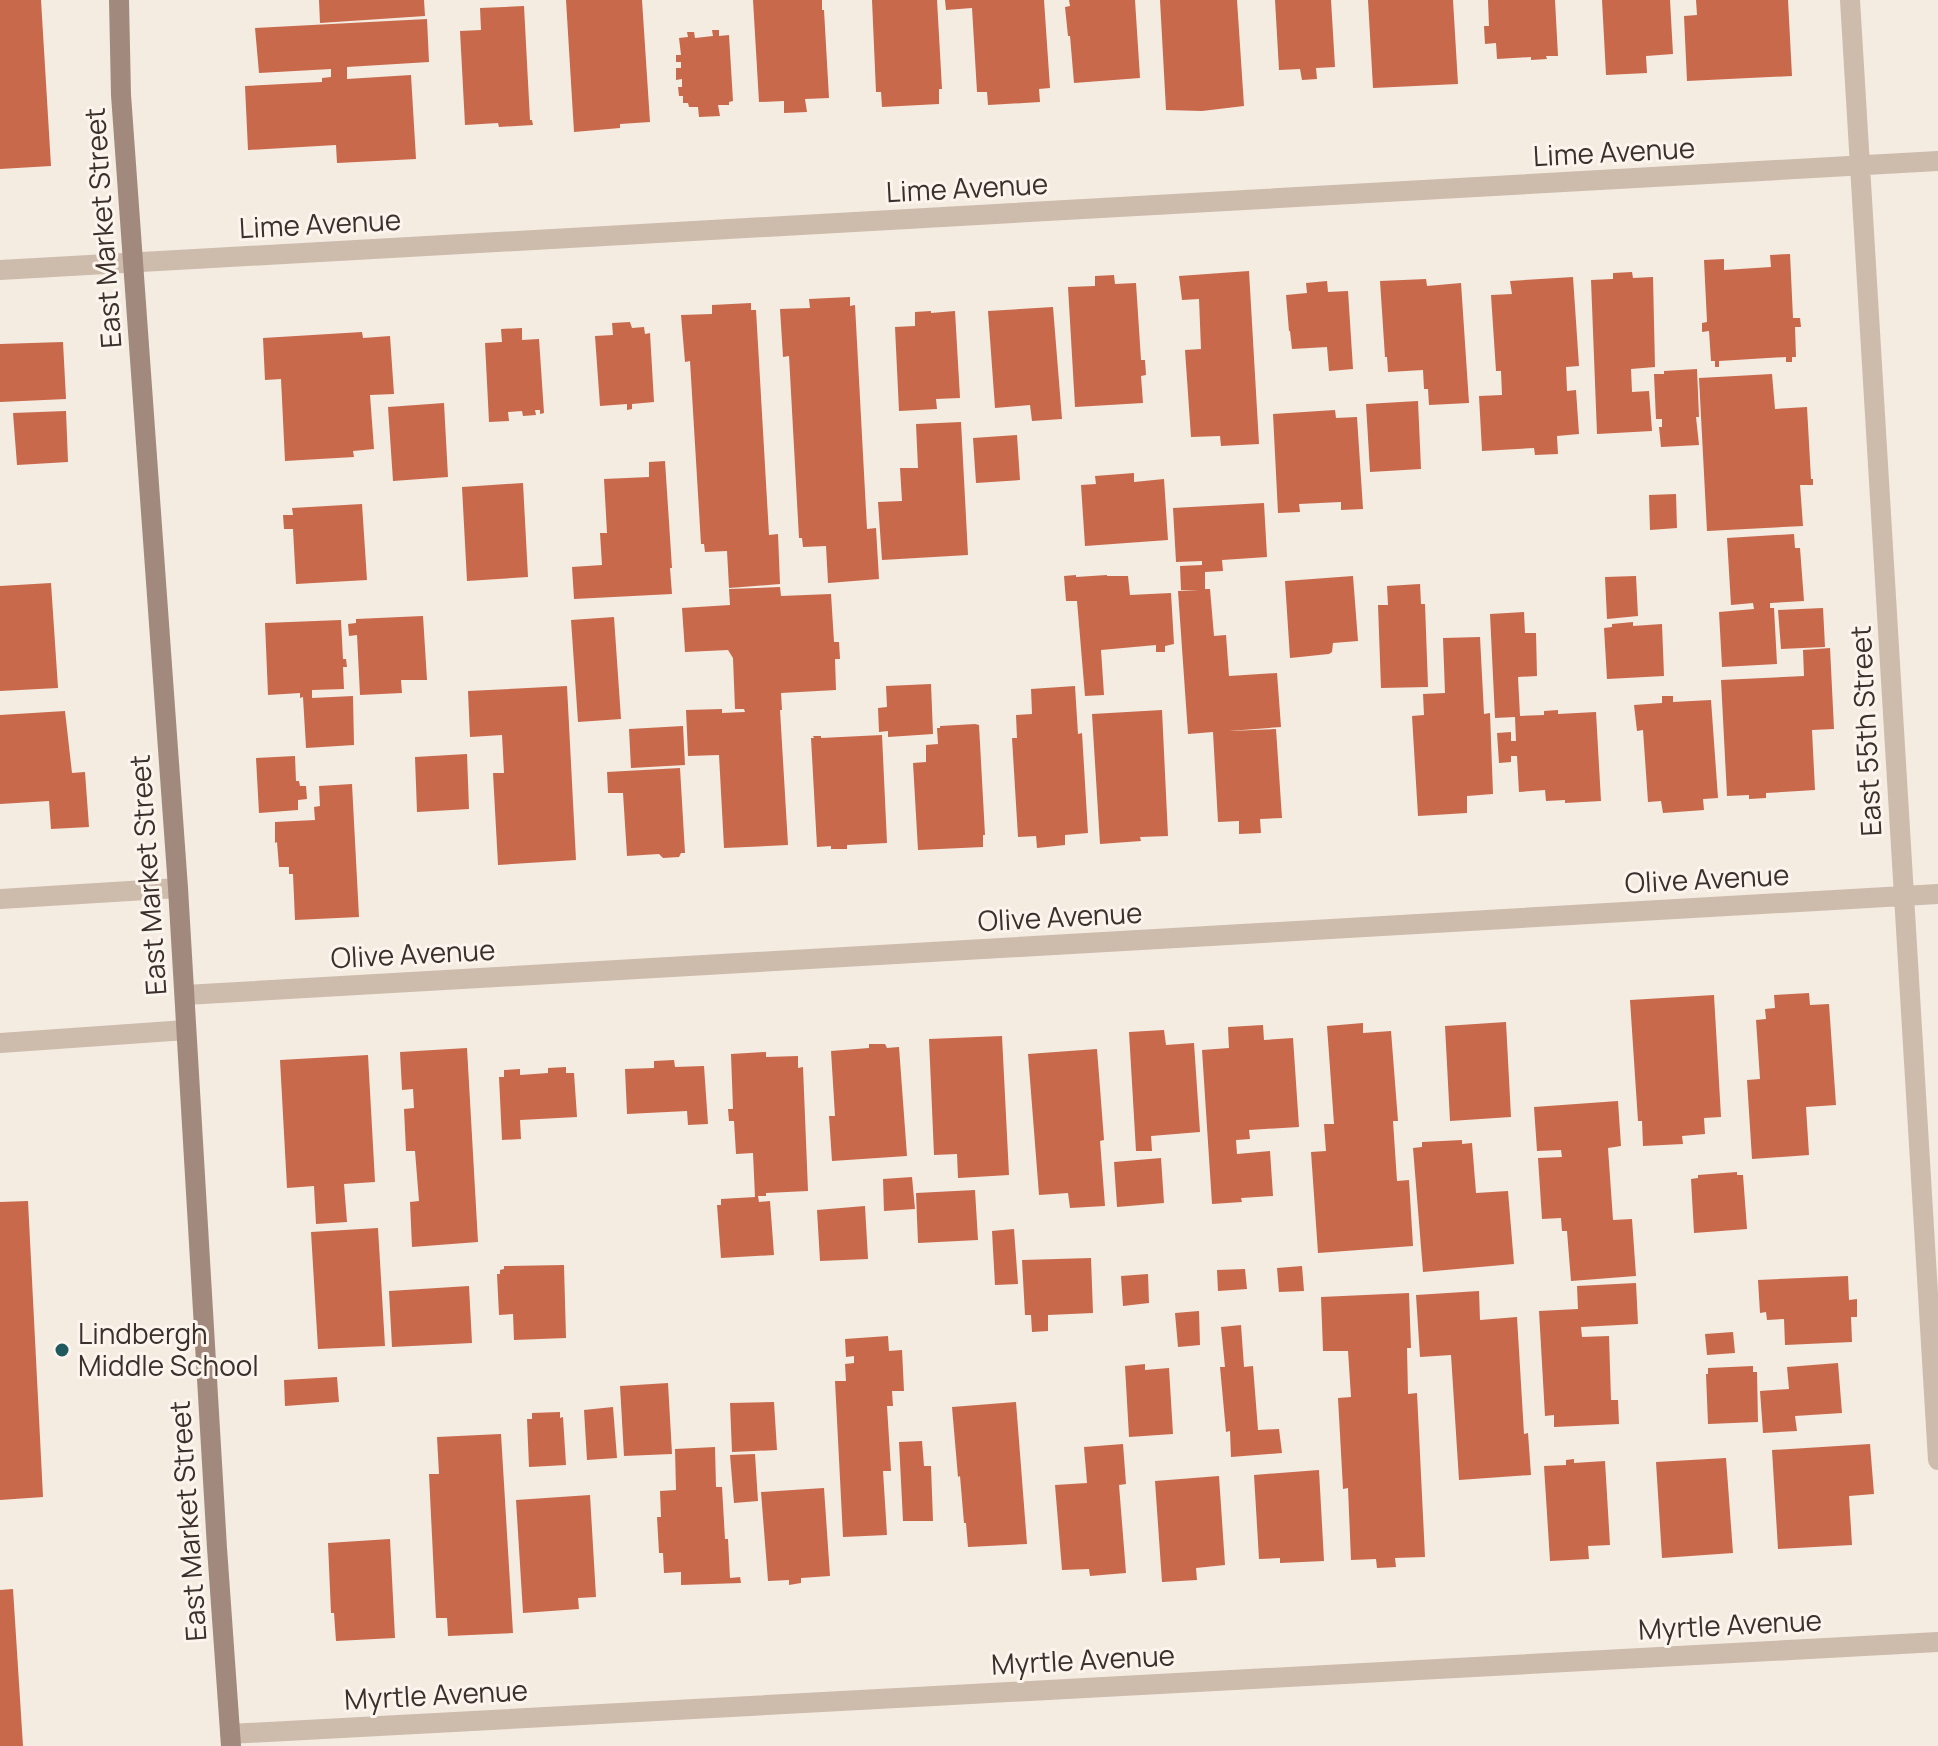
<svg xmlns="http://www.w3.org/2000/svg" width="1938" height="1746" font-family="Manrope,sans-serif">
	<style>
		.building { fill: #c8694b }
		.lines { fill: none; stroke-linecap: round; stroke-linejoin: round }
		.lane { stroke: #cdbbac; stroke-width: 20 }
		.street { stroke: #cdbbac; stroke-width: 20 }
		.secondary { stroke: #a18a7d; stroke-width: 20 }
		.poi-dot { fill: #1f5a5e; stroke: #fbf5ee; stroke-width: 3 }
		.labels { text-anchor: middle; stroke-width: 6; stroke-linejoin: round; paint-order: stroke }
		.street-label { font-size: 28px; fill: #3b302b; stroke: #fbf5ee }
		.poi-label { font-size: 28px; fill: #3b302b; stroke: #fbf5ee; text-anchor: start }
	</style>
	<rect width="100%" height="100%" fill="#f4ebe1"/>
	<!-- building -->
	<path class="building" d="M0,0H41L51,166L0,169Z
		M319,0H424L425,16L320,23Z
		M566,0H642L650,122L620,124V128L574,132Z
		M753,0H822V10H824L829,98L805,99L807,112L784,113V101L759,102Z
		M872,0H937L942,89H939V104L882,107L881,92H876Z
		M945,0H1044L1050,88L1039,89L1040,102L988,105L987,92H977L972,8L946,10Z
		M1069,0H1135L1140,78L1074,83L1070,36H1068L1065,7L1070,6Z
		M1160,0H1237L1244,106L1202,111L1166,110Z
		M1275,0H1331L1335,67L1316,68L1317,79L1302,80L1300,69L1279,70Z
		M1368,0H1453L1458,84L1373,88Z
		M1488,0H1555L1558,56H1546L1547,59L1531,60V57L1497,59L1496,43L1485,44L1484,26H1489Z
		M1602,0H1670L1673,54L1646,56L1647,73L1606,75Z
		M1696,0H1788L1792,76L1687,81L1684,16L1697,15Z
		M524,6L530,120H532L533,125L499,127L498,123L465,125L460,31L481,30L480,8Z
		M427,19L429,62L347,67V79L411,75L416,159L337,163L336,145L248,150L245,86L322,82V78L331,77V69L259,73L255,28Z
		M712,30H719V36L729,35L733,101L729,102V105H718L720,116L699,117L698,107H689L688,103H683V96H679L678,87H682V79L676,80V68H681V62H676V55H681L679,38L688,37L687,32H694L695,38L713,36Z
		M1790,254L1793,318H1800L1801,327H1795L1796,357H1792V362H1786V357L1719,361V367H1715V361H1711L1709,331L1702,332V323L1707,322L1704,260L1724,259V270L1771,267L1770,255Z
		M1249,271L1259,444L1221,446L1220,436L1191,437L1185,350L1201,349L1199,299L1182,300L1179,276Z
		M1632,272L1633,278L1653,277L1655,367L1631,369L1632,392L1649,391L1652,431L1597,434L1591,280L1613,279V273Z
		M1114,275L1115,284L1136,283L1141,360H1145L1146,375L1141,376L1143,403L1075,407L1068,287L1095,286V276Z
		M1573,277L1579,366L1566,367L1567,391L1576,390L1579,434L1557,436L1558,454L1535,455L1534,448L1482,451L1479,396L1502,395L1501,371H1496L1491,295L1512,294L1510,281Z
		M1426,279L1427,286L1461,283L1469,403L1429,405L1428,389H1424L1423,370L1388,372L1387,357H1385L1380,281Z
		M1327,281L1328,292L1348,291L1353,369L1329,371L1327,347L1292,349L1290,331H1289L1286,295L1307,293L1306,283Z
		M850,297V306L855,305L867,529L876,528L879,579L828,583L826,546L803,547L802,538H799L789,356L783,357L780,309L810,308L809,299Z
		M751,303V310H756L769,535L778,534L780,584L729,588L727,551L705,552L704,544H701L690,361L685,362L681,315L712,314V305Z
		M1053,307L1062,419L1032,421L1030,405L995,408L988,311Z
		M931,311V313L955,311L960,398L936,399L937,409L899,411L895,327L915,326V312Z
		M630,322L632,328L644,327L645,334L650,333L654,402L632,404V409L627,410V404L600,406L595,336L613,335L612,323Z
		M522,328V340L539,339L544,413L540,414V410H535L536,415L523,416L522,411L508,412L509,421L489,422L485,343L502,342L501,329Z
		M362,332L363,338L390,336L394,394L370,395L374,449L353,451L354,457L285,461L281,379L265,380L263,338Z
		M63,342L66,399L0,402V344Z
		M1697,369L1699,417H1696L1699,445L1661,447L1659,427H1662V419H1656L1654,374H1664V371Z
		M1772,374L1775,409L1807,407L1811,479H1813V485H1800L1803,526L1707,531L1699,378Z
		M1418,401L1421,469L1370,472L1366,404Z
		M444,403L448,477L393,481L388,407Z
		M1335,410L1336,418L1357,417L1363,509L1341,510V502L1299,504L1300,512L1278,513L1273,414Z
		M66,411L68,462L17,465L13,413Z
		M961,422L968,555L882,560L878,502L902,501L900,468H918L916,424Z
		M1017,435L1020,480L976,483L973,438Z
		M665,461L672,568H670L672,594L574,599L572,567L602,565L600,533H607L604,479L649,477V462Z
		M1134,473V482L1164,479L1168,540L1085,546L1081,485L1096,484L1095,476Z
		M523,483L528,577L467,581L462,487Z
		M1676,494L1677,528L1650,530L1649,495Z
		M1264,503L1267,557L1222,560L1223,571L1205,572V589H1210L1214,636L1226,635L1229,676L1277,673L1281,727L1229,731L1276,729L1282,818L1260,819L1261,833L1239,834V821L1218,822L1213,732L1188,734L1178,591L1199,590H1181L1180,566L1202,565V561L1176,562L1173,508Z
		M362,504L367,580L296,584L293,529H284L283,515H293L292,508Z
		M1794,534L1795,548H1800L1804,601L1770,603V608H1774L1777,664L1722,667L1719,612L1754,609L1753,603L1731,605L1727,538Z
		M1076,575V577L1107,575V576H1128L1130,595L1171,593L1174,644L1165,646V652H1156V645L1101,650L1104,695L1085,696L1077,601H1066L1064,576Z
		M1353,576L1358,641L1333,643L1332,652L1329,654L1290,658L1285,581Z
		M1636,576L1638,616L1607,619L1605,577Z
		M51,583L58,688L0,691V586Z
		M1420,584L1421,604H1425L1428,687L1381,688L1378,605H1388L1387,586Z
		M780,587L781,596L831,594L834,642H839L840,659H835L836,690L781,693L782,710H780L788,845L724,848L719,755L688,756L686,710L722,709V713L745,712L744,709H735L733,658L728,650L685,652L682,608L730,605L729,589Z
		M1823,608L1825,647L1781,649L1778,610Z
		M1524,612L1525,633H1536L1537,676L1518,677L1520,716L1544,715V711L1558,710V714L1596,712L1601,801L1565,803V800L1546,801L1545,790L1519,792L1517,756H1511V762L1499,763L1497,733L1511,732V741H1516L1515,717L1495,718L1490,614Z
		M423,616L427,680H401L402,693L360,695L357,635L349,636L348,624L356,623V619Z
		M614,617L621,719L578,722L571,620Z
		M341,620L343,659H346L347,667H343L344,689L312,690V698L353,696L354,745L306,748L303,697L300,698V693L268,695L265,623Z
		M1633,622V626L1662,624L1664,676L1607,679L1604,628L1612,627V624Z
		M1480,637L1484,714L1490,713L1493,794L1467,796V813L1418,816L1412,716L1424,715L1423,694L1445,693L1443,638Z
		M1830,648L1834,729L1812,730L1815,790L1766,793V798L1749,799V795L1727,796L1721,680L1804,676L1803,650Z
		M931,684L933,734L888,737V731L879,732L878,708L887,707L886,686Z
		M567,686L576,860L498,865L493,773H504L502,735L470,737L468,691Z
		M1075,686L1078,734L1082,733L1088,833L1065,835V845L1037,848L1036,836L1018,837L1012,738H1017L1016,715L1032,714L1031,689Z
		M1662,696H1673V702L1711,700L1718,798L1703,799L1704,810L1663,813L1661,801L1648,802L1643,730L1637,731L1634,705L1662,703Z
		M1162,710L1168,836L1140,837L1141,841L1100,844L1092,714Z
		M65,711L72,773L85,772L89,827L51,829L49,801L0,804V715Z
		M975,724L979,725L985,835H983V847L918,850L913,763L926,762V745L938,744L937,728H940V726Z
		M683,726L685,765L631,768L629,729Z
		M882,735L887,843L847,845V849H831V846L817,847L811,738H814L813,736H821V738Z
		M467,754L469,809L417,812L415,757Z
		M295,756L296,781H299L300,786H306L307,799L298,800V810L259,813L256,758Z
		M680,768L685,853H681L679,857L663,858L659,854L627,856L623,793H608L607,772Z
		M352,784L359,917L295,920L293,874H289V867H279L277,842L275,843V822L315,820L314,807L320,806L319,786Z
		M1809,993L1810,1005L1829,1004L1836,1105L1806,1107L1809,1155L1752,1159L1747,1080L1760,1079L1756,1020L1766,1019L1765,1009L1775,1008L1774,995Z
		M1714,995L1721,1117L1704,1118L1705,1134L1682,1136L1683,1144L1643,1146L1642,1121H1638L1630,1000Z
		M1506,1022L1511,1117L1450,1121L1445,1026Z
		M1363,1023V1033L1391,1031L1398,1121H1393L1397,1181L1409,1180L1413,1246L1318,1253L1311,1152L1326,1151L1324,1124H1334L1327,1026Z
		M1263,1025L1264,1040L1293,1038L1299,1127L1249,1130L1250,1139L1236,1140L1237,1154L1270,1151L1273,1196L1241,1198L1242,1202L1212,1204L1202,1050L1229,1048L1228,1027Z
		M1164,1030L1166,1045L1194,1043L1200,1132L1151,1136L1152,1151H1136L1129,1032Z
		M1002,1036L1009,1175L958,1178L957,1154L934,1155L929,1039Z
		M869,1044H885L887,1048L899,1047L907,1156L832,1161L829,1116H835L831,1051L869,1048Z
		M467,1048L478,1242L412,1247L410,1202L419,1201L415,1151H406L404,1109L414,1108L413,1089L402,1090L400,1052Z
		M1097,1049L1104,1140L1100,1141L1105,1206L1070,1208L1068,1193L1039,1195L1028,1054Z
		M766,1052V1057L798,1056V1068L803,1067L808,1191L766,1193V1196H758L759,1202L770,1201L774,1255L721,1258L717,1205H721V1199L755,1197L753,1153L736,1154L734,1121H729L728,1109H733L731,1054Z
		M368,1055L375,1182L344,1184L347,1222L316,1224L314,1186L287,1188L280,1060Z
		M674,1060L675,1067L704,1066L708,1124L688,1125L687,1111L627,1114L625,1069L654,1068V1061Z
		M566,1067V1073H574L577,1117L520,1120L521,1139L502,1140L499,1077H504V1070L520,1069V1075L548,1073V1068Z
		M1618,1101L1621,1146L1608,1148L1613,1220L1632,1219L1636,1276L1571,1281L1567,1231H1562L1561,1218L1542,1219L1538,1158L1562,1157L1561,1150L1537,1151L1534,1107Z
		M1462,1140V1144L1472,1143L1476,1193L1508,1191L1514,1264L1423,1272L1413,1148L1422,1147V1142Z
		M1161,1158L1164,1203L1117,1207L1114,1162Z
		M1737,1172V1175H1743L1747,1229L1694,1233L1691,1179L1698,1178V1175Z
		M912,1177L915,1209L884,1211L883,1179Z
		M975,1190L978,1240L918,1243L916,1193Z
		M28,1201L43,1497L0,1500V1202Z
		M865,1206L868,1259L820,1261L817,1210Z
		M378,1228L385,1346L318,1349L311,1232Z
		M1014,1229L1018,1284L995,1285L992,1231Z
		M1091,1258L1093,1313L1048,1315V1331L1032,1332L1031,1315H1025L1022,1260Z
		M564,1265L566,1338L514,1340L513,1314L499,1315L497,1274H500V1270L504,1269V1266Z
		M1302,1266L1304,1291L1279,1292L1277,1268Z
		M1245,1269L1247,1289L1218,1291L1217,1270Z
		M1148,1274L1149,1303L1123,1306L1121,1276Z
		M1848,1276L1849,1300L1857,1299V1317H1851L1852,1342L1785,1345L1784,1319L1767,1320L1766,1312L1760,1313L1758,1280Z
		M1636,1283L1638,1324L1581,1327L1582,1337L1609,1336L1611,1400H1618L1619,1424L1554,1427V1415L1545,1416L1539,1311L1578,1309L1577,1286Z
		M469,1286L472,1343L392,1347L389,1291Z
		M1479,1291L1480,1320L1517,1317L1524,1434L1528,1433L1531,1475L1459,1480L1451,1355L1420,1357L1416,1295Z
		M1409,1293L1411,1348H1407L1408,1394L1417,1393L1425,1557L1395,1558L1396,1567L1377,1568L1376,1559L1351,1560L1348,1488L1343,1489L1338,1398L1351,1397L1348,1351H1323L1321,1297Z
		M1199,1311L1200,1345L1178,1347L1175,1313Z
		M1241,1325L1244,1367L1253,1366L1258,1430L1279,1429L1282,1453L1231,1457L1230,1431L1226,1432L1220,1367H1225L1221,1327Z
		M1733,1332L1735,1353L1707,1355L1705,1334Z
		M888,1336L889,1351L902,1350L904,1391H892L893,1406H887L891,1471H883L887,1535L843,1537L835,1381H846L845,1364L854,1363V1356L846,1357L845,1339Z
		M1838,1363L1842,1413L1795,1416L1797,1431L1763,1433L1760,1391L1789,1389L1787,1367Z
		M1145,1364V1370L1169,1368L1173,1434L1129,1437L1125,1366Z
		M1753,1366V1372H1757L1758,1422L1708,1424L1706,1374H1708V1368Z
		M337,1377L339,1402L285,1406L284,1380Z
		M668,1383L672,1454L624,1456L620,1386Z
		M774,1402L777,1450L732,1452L730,1403Z
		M1016,1402L1027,1544L968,1547L966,1523H964L960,1476L958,1477L952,1407Z
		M613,1407L617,1458L587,1460L584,1410Z
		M560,1412V1418L563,1417L566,1465L529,1467L527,1419H532V1413Z
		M501,1434L513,1633L448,1636L447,1618H436L429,1474H439L437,1437Z
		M922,1441L924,1466H931L933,1521H903L899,1442Z
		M1123,1444L1126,1484L1119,1485L1126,1573L1090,1576L1089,1569L1062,1570L1055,1485L1087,1483L1084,1447Z
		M1870,1444L1874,1494L1849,1496L1852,1545L1778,1549L1772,1450Z
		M715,1447L716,1487H722L725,1539H728L730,1578L740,1577L741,1583L681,1585V1572L664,1573L663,1553H659L657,1517H661L660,1491L676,1490L675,1449Z
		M755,1454L758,1501L734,1503L730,1455Z
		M1726,1458L1733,1553L1662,1558L1656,1462Z
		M1574,1459V1463L1605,1461L1610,1545L1588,1546L1589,1559L1550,1561L1544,1466L1566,1465V1460Z
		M1319,1470L1324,1561L1280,1563V1558L1259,1559L1254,1475Z
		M1219,1476L1225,1565L1196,1568L1197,1580L1162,1582L1155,1481Z
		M824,1488L830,1576L801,1578V1583L789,1585V1580L768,1581L761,1492Z
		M590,1495L596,1597L578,1598L579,1609L523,1613L516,1500Z
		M390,1539L395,1638L336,1641L334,1613H331L328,1543Z
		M13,1589L23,1746H0V1590Z"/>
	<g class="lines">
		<!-- lane -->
		<path class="lane" d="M0,1043L186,1030"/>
		<!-- street -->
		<path class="street" d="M1850,0L1938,1460
			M0,270L1938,161
			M0,899L178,888
			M185,995L1938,894
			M230,1734L1938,1642"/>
		<!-- secondary -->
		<path class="secondary" d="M119,0L121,95L178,888L217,1548L231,1746"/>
	</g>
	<!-- markers -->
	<circle class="poi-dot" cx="62" cy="1350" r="8"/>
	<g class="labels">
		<!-- street labels -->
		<g class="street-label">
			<text transform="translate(1614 152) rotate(-3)" y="10">Lime Avenue</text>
			<text transform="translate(967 188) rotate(-3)" y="10">Lime Avenue</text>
			<text transform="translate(320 224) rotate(-3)" y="10">Lime Avenue</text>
			<text transform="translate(103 228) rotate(-94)" y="10">East Market Street</text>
			<text transform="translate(1866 731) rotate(-93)" y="10">East 55th Street</text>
			<text transform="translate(148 875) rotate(-94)" y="10">East Market Street</text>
			<text transform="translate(1707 879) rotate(-3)" y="10">Olive Avenue</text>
			<text transform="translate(1060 917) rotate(-3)" y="10">Olive Avenue</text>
			<text transform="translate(413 954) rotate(-3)" y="10">Olive Avenue</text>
			<text transform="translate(188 1521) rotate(-94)" y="10">East Market Street</text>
			<text transform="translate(1730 1625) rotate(-3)" y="10">Myrtle Avenue</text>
			<text transform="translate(1083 1660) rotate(-3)" y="10">Myrtle Avenue</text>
			<text transform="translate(436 1695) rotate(-3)" y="10">Myrtle Avenue</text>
		</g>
		<!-- poi labels -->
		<g class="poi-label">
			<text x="78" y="1344">Lindbergh<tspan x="78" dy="32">Middle School</tspan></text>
		</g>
	</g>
</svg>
